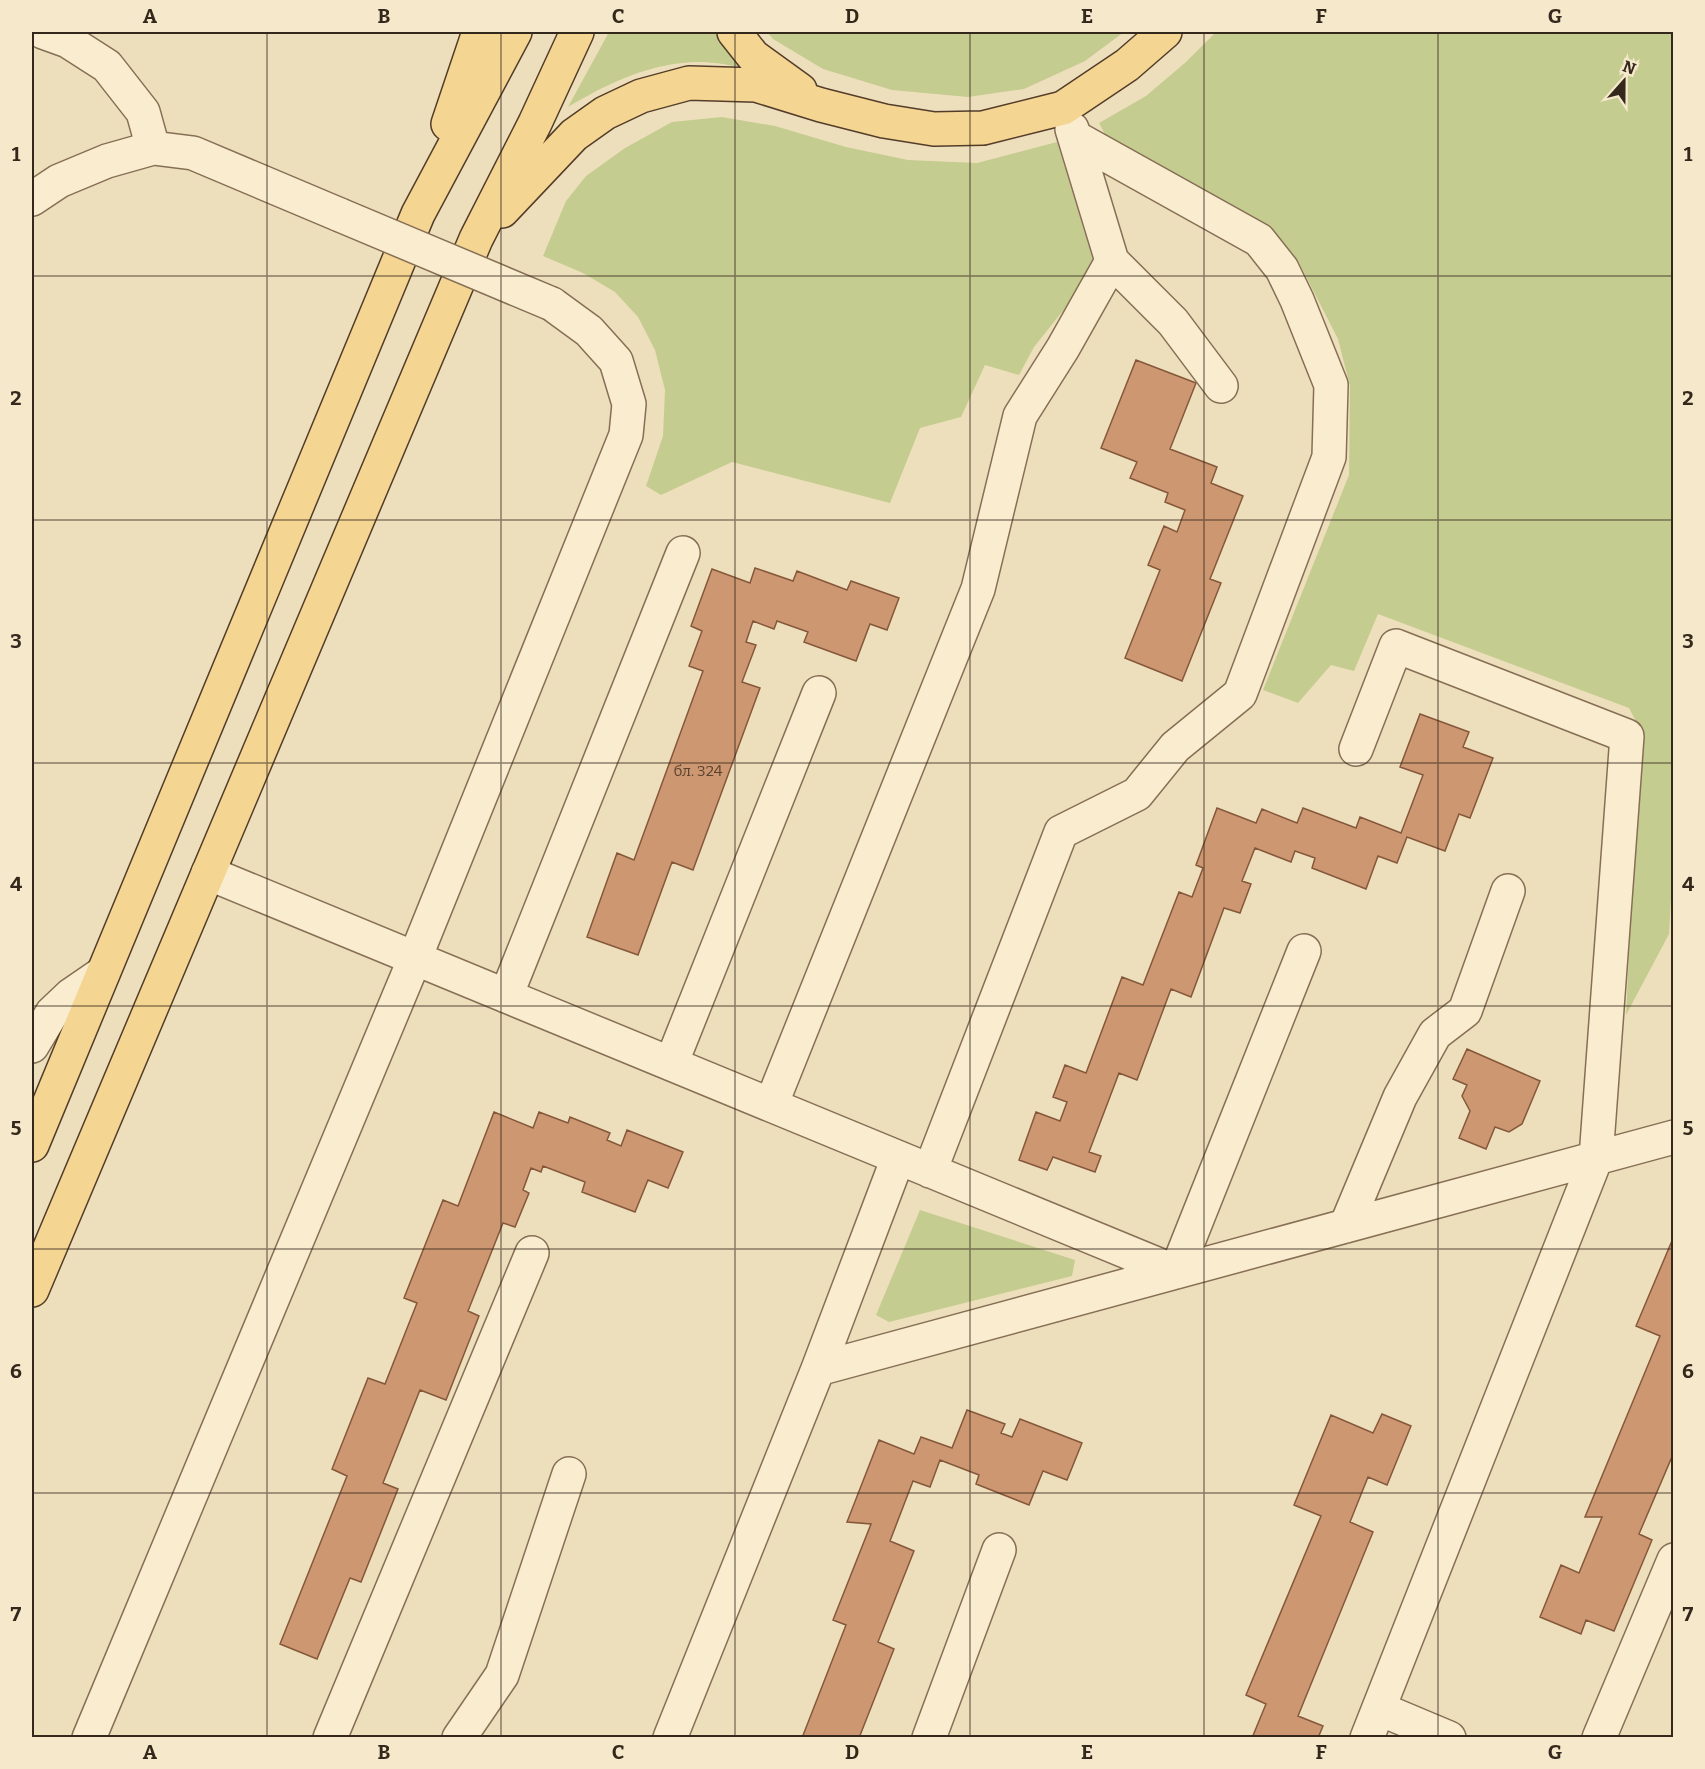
<svg xmlns="http://www.w3.org/2000/svg" width="1705" height="1769" font-family="Bitter,serif">
	<style>
		.green { fill: #c5cc90 }
		.building { fill: #cd9771; stroke: #85583b; stroke-width: 1.5 }
		.lines { fill: none; stroke-linecap: round; stroke-linejoin: round }
		.minor-casing { stroke: #866f55; stroke-width: 36 }
		.major-casing { stroke: #533d2a; stroke-width: 36 }
		.minor { stroke: #f9eccf; stroke-width: 33 }
		.major { stroke: #f4d591; stroke-width: 33 }
		.minor-bridge-casing { stroke: #866f55; stroke-width: 36; stroke-linecap: butt }
		.minor-bridge { stroke: #f9eccf; stroke-width: 33 }
		.grid { fill: none; stroke: #34271b; stroke-width: 1.5; stroke-opacity: 0.55 }
		.labels { text-anchor: middle; stroke-width: 5; stroke-linejoin: round; paint-order: stroke }
		.number-label { font-size: 15px; fill: #5a4330 }
		.neatline { fill: none; stroke: #34271b; stroke-width: 2 }
		.grid-label { font-size: 20px; text-anchor: middle; font-weight: bold; fill: #34271b }
	</style>
	<rect width="100%" height="100%" fill="#eedfbc"/>
	<!-- green -->
	<path class="green" d="M609,32H715L747,68C732,66 716,62 700,62C652,62 608,83 568,107Z
		M767,32H1124L1085,61L1024,89L968,97L892,90L823,69L773,39Z
		M1216,32H1673V864L1669,934L1626,1015L1640,729L1629,708L1378,614L1354,671L1331,665L1298,703L1263,690L1349,475L1350,386L1338,339L1297,259L1276,235L1240,210L1107,138L1099,123L1146,96L1186,62Z
		M722,117L775,126L846,147L908,160L977,163L1057,142L1095,267L1085,292L1062,312L1034,347L1019,375L985,365L961,417L920,428L890,503L732,462L661,495L646,486L663,436L665,390L655,350L638,317L615,292L583,273L543,256L566,201L586,176L625,148L672,122Z
		M920,1210L1075,1260L1072,1276L889,1322L876,1315Z"/>
	<!-- building -->
	<path class="building" d="M1136,360L1196,383L1170,449L1217,467L1211,483L1243,496L1210,579L1221,583L1182,681L1125,658L1160,570L1148,565L1164,526L1177,532L1185,510L1165,502L1168,493L1130,478L1137,462L1101,448Z
		M755,568L793,581L797,571L847,590L851,581L899,598L887,630L870,624L856,661L804,642L808,632L777,621L774,629L753,621L746,642L756,645L742,682L760,688L693,870L672,862L638,955L587,937L617,853L634,860L703,671L689,666L702,631L691,626L712,569L750,583Z
		M1420,714L1469,732L1463,747L1493,758L1470,818L1459,814L1445,851L1407,837L1397,863L1378,856L1366,889L1312,868L1315,858L1295,851L1291,862L1255,848L1242,881L1251,884L1240,913L1224,908L1191,997L1171,989L1137,1080L1119,1073L1089,1152L1101,1156L1095,1172L1053,1157L1047,1170L1019,1160L1036,1112L1060,1121L1067,1102L1053,1097L1065,1065L1086,1073L1122,977L1143,985L1179,892L1192,897L1203,868L1196,865L1217,808L1256,823L1262,809L1297,823L1303,808L1356,828L1360,817L1401,833L1423,775L1400,767Z
		M1467,1049L1540,1081L1522,1124L1509,1132L1495,1127L1486,1149L1459,1138L1470,1111L1462,1096L1467,1085L1453,1079Z
		M494,1112L533,1128L539,1112L568,1123L570,1117L610,1133L607,1140L621,1146L627,1130L683,1152L668,1188L648,1180L635,1212L582,1192L585,1182L543,1166L541,1172L531,1168L523,1190L529,1193L515,1227L503,1223L468,1311L479,1316L446,1400L420,1390L383,1483L398,1489L361,1582L350,1578L317,1659L280,1644L347,1476L332,1469L368,1378L385,1384L417,1303L404,1298L443,1200L458,1206Z
		M1674,1236V1452L1639,1534L1652,1540L1614,1631L1586,1620L1581,1634L1540,1617L1561,1565L1579,1573L1602,1517H1585L1660,1336L1636,1326Z
		M967,1410L1005,1424L1001,1433L1012,1437L1020,1419L1082,1443L1067,1480L1043,1471L1029,1505L976,1484L979,1475L940,1460L930,1487L913,1481L890,1541L914,1551L878,1642L894,1649L859,1738H802L846,1625L833,1620L871,1524L847,1522L879,1440L914,1454L921,1437L952,1448Z
		M1382,1414L1411,1426L1387,1485L1368,1477L1350,1522L1373,1532L1298,1716L1323,1726L1318,1738H1252L1266,1704L1246,1695L1321,1516L1294,1505L1331,1415L1373,1433Z"/>
	<g class="lines">
		<!-- minor casing -->
		<g class="minor-casing">
			<path id="minor" d="M43,32L68,41L107,66L143,112L153,148
				M32,199L59,181L107,161L153,148L193,153L340,215
				M1112,261L1173,322L1221,386
				M1356,749L1396,646L1627,736L1596,1158L1367,1738
				M208,873L1176,1272
				M506,996L683,553
				M32,1046L52,1013L71,995L103,973
				M671,1064L819,693
				M771,1105L978,589L1020,416L1063,348L1112,261L1072,129
				M930,1171L1061,832L1137,794L1175,747L1240,694L1329,457L1331,385L1297,300L1282,269L1259,240L1076,138
				M1346,1226L1400,1097L1435,1034L1465,1011L1508,891
				M1176,1272L1304,951
				M818,1369L1674,1137
				M1380,1709L1449,1738
				M89,1738L415,958L626,435L629,404L616,361L589,331L552,304
				M330,1738L532,1253
				M459,1738L502,1675L569,1474
				M670,1738L818,1369L898,1158
				M929,1738L999,1550
				M1599,1738L1674,1560"/>
		</g>
		<!-- major casing -->
		<g class="major-casing">
			<path id="major" d="M734,32L753,56L800,90
				M448,124L479,32
				M502,211L574,135L605,113L641,96L689,83L756,85L821,105L884,121L934,129L983,128L1063,108L1127,65L1165,32
				M32,1145L418,214L515,32
				M32,1290L476,239L535,123L577,32"/>
		</g>
		<!-- minor -->
		<use href="#minor" class="minor"/>
		<!-- major -->
		<use href="#major" class="major"/>
		<!-- minor-bridge casing -->
		<g class="minor-bridge-casing">
			<path id="minor-bridge" d="M340,215L552,304"/>
		</g>
		<!-- minor-bridge -->
		<use href="#minor-bridge" class="minor-bridge"/>
	</g>
	<!-- grid -->
	<path class="grid" d="M267,32V1738M501,32V1738M735,32V1738M970,32V1738M1204,32V1738M1438,32V1738M32,276H1674M32,520H1674M32,763H1674M32,1006H1674M32,1249H1674M32,1493H1674"/>
	<g class="labels">
		<!-- number labels -->
		<g class="number-label">
			<text x="698" y="776">бл. 324</text>
		</g>
	</g>
	<!-- border -->
	<rect width="1705" height="1769" fill="none" stroke="#f6e9cb" stroke-width="66"/>
	<!-- north arrow -->
	<g transform="translate(1624 81) rotate(21)" stroke="#f6e9cb" stroke-width="4.5" paint-order="stroke">
	<path d="M0-4.5L10 22L0 15L-10 22Z" fill="#34271b"/>
	<text y="-9" font-size="16" font-weight="bold" text-anchor="middle" fill="#34271b">N</text>
	</g>
	<rect x="33" y="33" width="1639" height="1703" class="neatline"/>
	<g class="grid-label">
		<text x="150" y="23">A</text>
		<text x="384" y="23">B</text>
		<text x="618" y="23">C</text>
		<text x="852" y="23">D</text>
		<text x="1087" y="23">E</text>
		<text x="1321" y="23">F</text>
		<text x="1555" y="23">G</text>
		<text x="16" y="161">1</text>
		<text x="1688" y="161">1</text>
		<text x="16" y="405">2</text>
		<text x="1688" y="405">2</text>
		<text x="16" y="648">3</text>
		<text x="1688" y="648">3</text>
		<text x="16" y="891">4</text>
		<text x="1688" y="891">4</text>
		<text x="16" y="1135">5</text>
		<text x="1688" y="1135">5</text>
		<text x="16" y="1378">6</text>
		<text x="1688" y="1378">6</text>
		<text x="16" y="1621">7</text>
		<text x="1688" y="1621">7</text>
		<text x="150" y="1759">A</text>
		<text x="384" y="1759">B</text>
		<text x="618" y="1759">C</text>
		<text x="852" y="1759">D</text>
		<text x="1087" y="1759">E</text>
		<text x="1321" y="1759">F</text>
		<text x="1555" y="1759">G</text>
	</g>
</svg>
